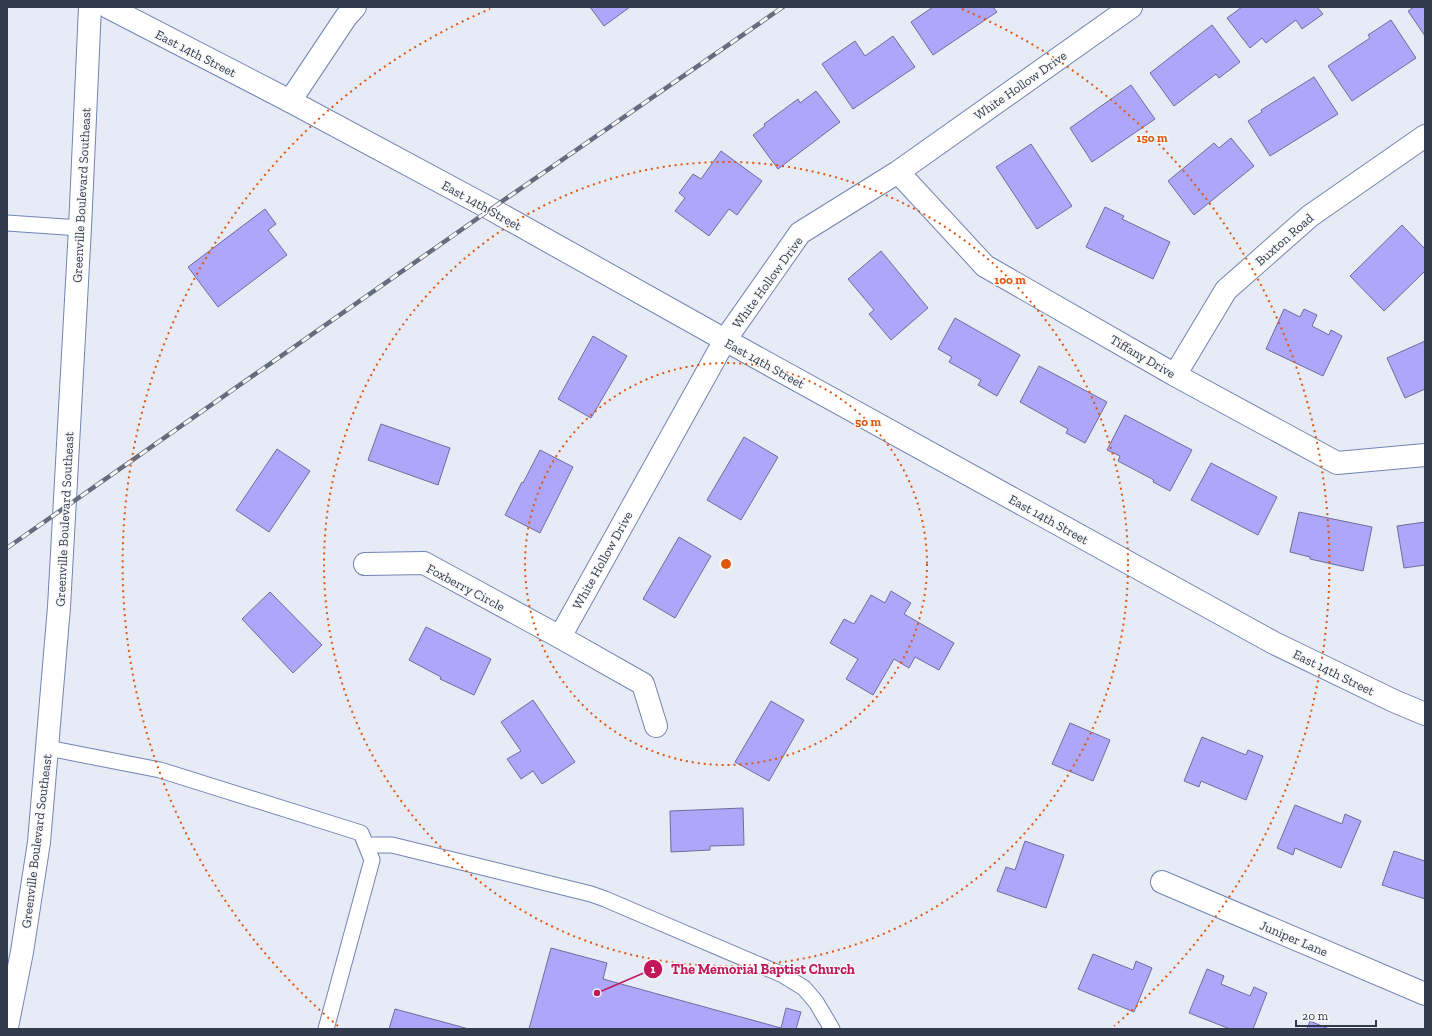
<svg xmlns="http://www.w3.org/2000/svg" width="1432" height="1036" font-family="'Zilla Slab',serif">
	<style>
		.building { fill: #ada6f9; stroke: #6f6c9c }
		.lines { fill: none; stroke-linecap: round; stroke-linejoin: round }
		.service-casing { stroke: #7184b2; stroke-width: 17 }
		.minor-casing { stroke: #7184b2; stroke-width: 24 }
		.tertiary-casing { stroke: #7184b2; stroke-width: 24 }
		.trunk-casing { stroke: #7184b2; stroke-width: 24 }
		.service { stroke: #fff; stroke-width: 15 }
		.minor { stroke: #fff; stroke-width: 22 }
		.tertiary { stroke: #fff; stroke-width: 22 }
		.trunk { stroke: #fff; stroke-width: 22 }
		.rail-casing { stroke: #656c7d; stroke-width: 4.5 }
		.rail { stroke: #f8f8f8; stroke-width: 3; stroke-dasharray: 9; stroke-linecap: butt }
		.ring { fill: none; stroke: #df570f; stroke-width: 2; stroke-dasharray: 2 4 }
		.labels { text-anchor: middle; stroke-width: 3; stroke-linejoin: round; paint-order: stroke }
		.street-label { font-size: 13px; fill: #323a4e; stroke: #f8f8f8 }
		.centre { fill: #df570f; stroke: #f8f8f8; stroke-width: 2 }
		.ring-label { font-size: 12px; text-anchor: middle; font-weight: bold; fill: #df570f; stroke: #f8f8f8; stroke-width: 3; stroke-linejoin: round; paint-order: stroke }
		.leader { fill: none; stroke: #c2185b; stroke-width: 1.5 }
		.callout-dot { fill: #c2185b; stroke: #f8f8f8; stroke-width: 1.5 }
		.mark-label { font-size: 12px; text-anchor: middle; font-weight: bold; fill: #fff }
		.callout-label { font-size: 14px; text-anchor: middle; font-weight: bold; fill: #c2185b; stroke: #f8f8f8; stroke-width: 3; stroke-linejoin: round; paint-order: stroke }
	</style>
	<rect width="100%" height="100%" fill="#e6ebf5"/>
	<!-- building -->
	<path class="building" d="M590,7H630L604,26Z
		M933,7H993L997,12L933,55L911,22Z
		M1242,7H1317L1323,14L1302,29L1296,20L1266,43L1262,38L1250,48L1227,18Z
		M1414,7H1425V36L1408,11Z
		M1391,20L1416,58L1352,101L1328,66L1370,38L1368,35Z
		M1212,25L1240,62L1219,78L1216,74L1174,106L1150,73Z
		M893,36L915,67L853,109L822,64L855,41L865,56Z
		M1314,77L1338,114L1270,156L1248,121L1262,112L1261,110Z
		M1131,85L1155,119L1092,162L1070,128Z
		M816,91L840,122L778,169L753,135L765,126L764,124L798,99L800,103Z
		M1231,138L1254,166L1194,215L1168,181L1214,143L1219,148Z
		M1031,144L1072,206L1037,229L996,167Z
		M721,151L762,181L737,215L729,209L709,236L675,211L685,198L679,193L693,174L701,179Z
		M1105,207L1124,216L1122,219L1170,242L1153,279L1086,247Z
		M265,209L276,224L268,230L287,255L218,307L188,267Z
		M1402,225L1425,249V271L1384,311L1350,276Z
		M881,251L928,308L891,340L869,314L874,310L848,279Z
		M1284,309L1300,317L1304,309L1317,315L1312,326L1329,335L1331,330L1342,336L1323,376L1266,349Z
		M955,318L1020,355L997,396L978,385L981,380L949,362L952,357L938,349Z
		M593,336L627,356L591,418L558,399Z
		M1425,341V389L1405,398L1387,358Z
		M1039,366L1107,402L1085,443L1066,433L1068,429L1020,402Z
		M1125,415L1192,450L1170,491L1153,482L1154,480L1118,461L1120,456L1107,450Z
		M381,424L450,448L438,485L368,460Z
		M744,437L778,457L741,520L707,500Z
		M277,449L310,471L269,532L236,510Z
		M540,450L573,467L540,533L505,515L522,482L523,483Z
		M1211,463L1277,497L1258,535L1191,500Z
		M1299,512L1372,527L1363,571L1310,559V557L1290,552Z
		M1425,522V565L1404,568L1397,526Z
		M679,537L711,556L675,618L643,599Z
		M891,591L911,603L904,614L954,643L939,670L915,657L909,668L894,659L873,695L846,679L858,659L830,643L844,619L854,624L871,595L885,603Z
		M270,592L322,645L293,673L242,619Z
		M426,627L491,659L474,695L440,679L441,677L409,660Z
		M533,700L575,762L542,784L533,771L521,779L507,759L521,751L501,722Z
		M771,701L804,720L769,781L735,762Z
		M1070,723L1110,740L1093,781L1052,764Z
		M1202,737L1246,755L1248,750L1263,756L1246,800L1201,781L1199,787L1184,781Z
		M1295,805L1342,824L1345,814L1361,821L1341,868L1295,848L1293,855L1277,848Z
		M743,808L744,845L710,846V850L671,852L670,811Z
		M1025,841L1064,855L1046,908L997,891L1006,867L1015,870Z
		M1394,851L1425,861V899L1382,885Z
		M551,948L607,963L603,979L781,1028L786,1008L801,1012L796,1029H529Z
		M1093,954L1133,970L1136,961L1152,968L1134,1012L1078,989Z
		M1207,969L1224,976L1221,984L1250,996L1254,987L1267,993L1253,1029H1230L1189,1013Z
		M395,1009L469,1029H389Z
		M1310,1021L1329,1029H1307Z"/>
	<g class="lines">
		<!-- service casing -->
		<g class="service-casing">
			<path id="service" d="M7,223L80,228
				M48,748L160,770L361,833L372,860L326,1029
				M366,845H392L591,894L605,899L783,975L804,988L816,1002L832,1029"/>
		</g>
		<!-- minor casing -->
		<g class="minor-casing">
			<path id="minor" d="M290,101L346,17L355,7
				M898,172L985,266L1175,375L1337,463L1425,455
				M1175,375L1226,290L1310,216L1425,136
				M365,564L424,563L560,637L643,684L656,726
				M560,637L725,340L800,233L898,172L1131,7
				M1162,882L1425,994"/>
		</g>
		<!-- tertiary casing -->
		<g class="tertiary-casing">
			<path id="tertiary" d="M108,7L290,101L491,209L725,340L1274,643L1394,701L1425,714"/>
		</g>
		<!-- trunk casing -->
		<g class="trunk-casing">
			<path id="trunk" d="M7,1027L22,952L39,842L59,607L80,228L90,7"/>
		</g>
		<!-- service -->
		<use href="#service" class="service"/>
		<!-- minor -->
		<use href="#minor" class="minor"/>
		<!-- tertiary -->
		<use href="#tertiary" class="tertiary"/>
		<!-- trunk -->
		<use href="#trunk" class="trunk"/>
		<!-- rail casing -->
		<g class="rail-casing">
			<path id="rail" d="M7,548L491,209L783,7"/>
		</g>
		<!-- rail -->
		<use href="#rail" class="rail"/>
	</g>
	<!-- distance rings -->
	<g class="ring">
		<circle cx="726" cy="564" r="201"/>
		<circle cx="726" cy="564" r="402"/>
		<path d="M338 1026A603 603 0 0 1 490 9M962 9A603 603 0 0 1 1114 1026"/>
	</g>
	<g class="labels">
		<!-- street labels -->
		<g class="street-label">
			<text transform="translate(196 53) rotate(27)" y="5">East 14th Street</text>
			<text transform="translate(1020 85) rotate(-35)" y="5">White Hollow Drive</text>
			<text transform="translate(81 195) rotate(-87)" y="5">Greenville Boulevard Southeast</text>
			<text transform="translate(482 205) rotate(29)" y="5">East 14th Street</text>
			<text transform="translate(1284 239) rotate(-41)" y="5">Buxton Road</text>
			<text transform="translate(767 282) rotate(-54)" y="5">White Hollow Drive</text>
			<text transform="translate(1143 356) rotate(30)" y="5">Tiffany Drive</text>
			<text transform="translate(765 363) rotate(29)" y="5">East 14th Street</text>
			<text transform="translate(64 519) rotate(-87)" y="5">Greenville Boulevard Southeast</text>
			<text transform="translate(1049 519) rotate(29)" y="5">East 14th Street</text>
			<text transform="translate(602 560) rotate(-61)" y="5">White Hollow Drive</text>
			<text transform="translate(466 587) rotate(28)" y="5">Foxberry Circle</text>
			<text transform="translate(1334 672) rotate(26)" y="5">East 14th Street</text>
			<text transform="translate(36 841) rotate(-83)" y="5">Greenville Boulevard Southeast</text>
			<text transform="translate(1294 938) rotate(23)" y="5">Juniper Lane</text>
		</g>
	</g>
	<circle cx="726" cy="564" r="6" class="centre"/>
	<g class="ring-label">
		<text x="1152" y="142">150 m</text>
		<text x="1010" y="284">100 m</text>
		<text x="868" y="426">50 m</text>
	</g>
	<!-- callouts -->
	<path class="leader" d="M597 993L653 969"/>
	<g class="callout-dot">
		<circle cx="597" cy="993" r="4"/>
		<circle cx="653" cy="969" r="10"/>
	</g>
	<g class="mark-label">
		<text x="653" y="973">1</text>
	</g>
	<g class="callout-label">
		<text x="763" y="974">The Memorial Baptist Church</text>
	</g>
	<!-- border -->
	<rect width="1432" height="1036" fill="none" stroke="#323a4e" stroke-width="16"/>
	<!-- scale -->
	<path d="M1296 1020v6h80v-6" fill="none" stroke="#323a4e" stroke-width="2"/>
	<text x="1302" y="1020" font-size="12" fill="#323a4e" stroke="#f8f8f8" stroke-width="3" paint-order="stroke">20 m</text>
</svg>
